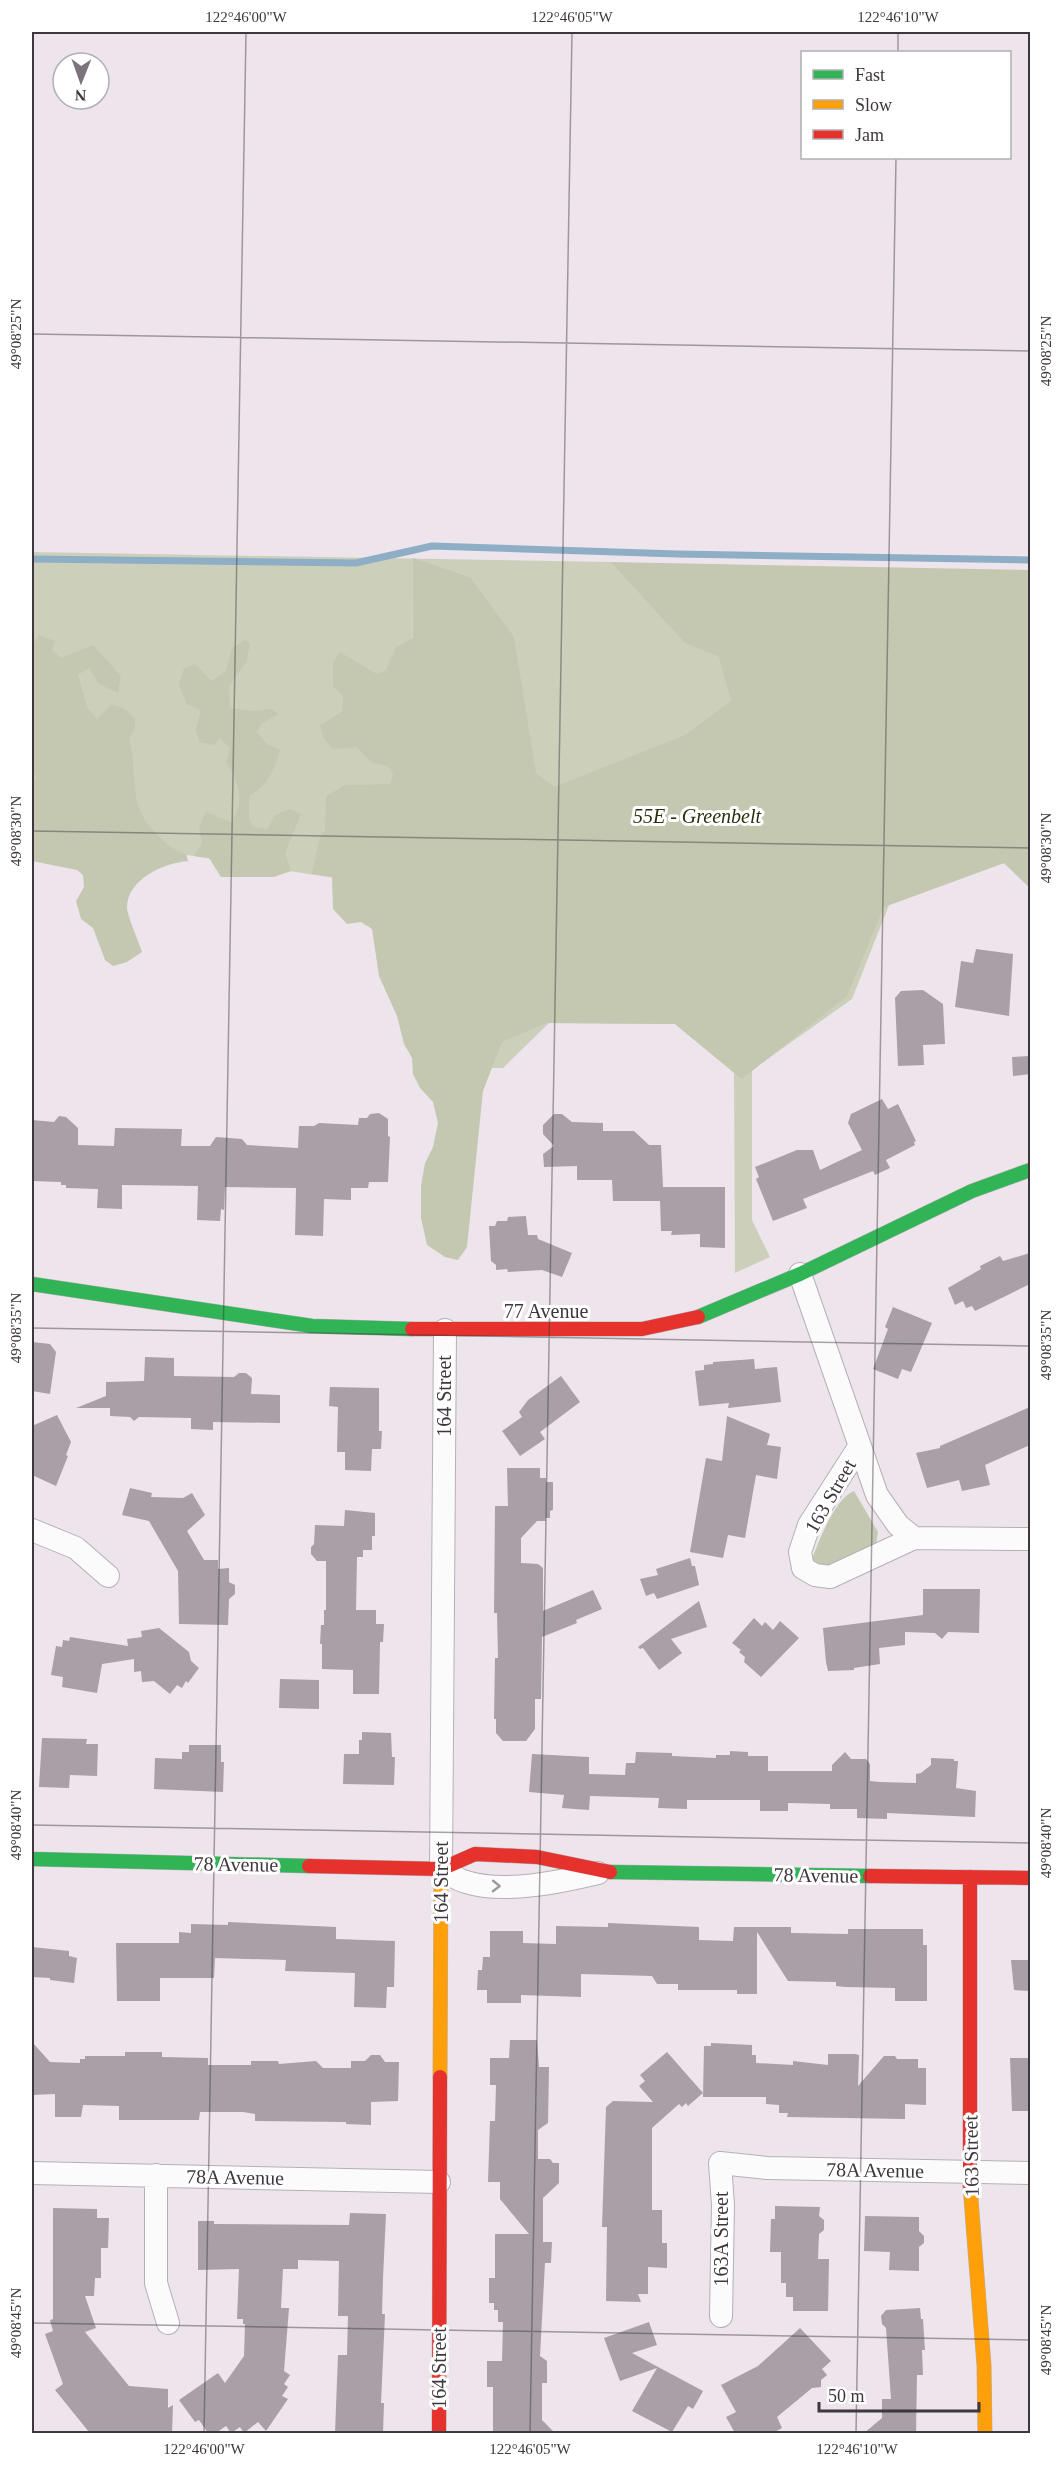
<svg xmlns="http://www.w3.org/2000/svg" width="1062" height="2465" font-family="Georgia,serif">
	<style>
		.green { fill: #ccd0bb }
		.forest { fill: #c4c8b1 }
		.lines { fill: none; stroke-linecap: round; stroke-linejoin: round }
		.stream { stroke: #8eaec6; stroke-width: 7 }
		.building { fill: #a8a0a6 }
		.street-casing { stroke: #b6b0b6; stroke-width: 24 }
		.fast-casing { stroke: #b6b0b6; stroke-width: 15 }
		.slow-casing { stroke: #b6b0b6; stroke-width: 15 }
		.jam-casing { stroke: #b6b0b6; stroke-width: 15 }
		.street { stroke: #fcfbfc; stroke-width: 22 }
		.fast { stroke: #30b455; stroke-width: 14 }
		.slow { stroke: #ff9f0a; stroke-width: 14 }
		.jam { stroke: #e5322d; stroke-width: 14 }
		.oneway { stroke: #9d999c }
		.ticks { fill: none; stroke: #3e373d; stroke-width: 1.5; stroke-opacity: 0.45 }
		.labels { text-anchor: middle; stroke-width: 6; stroke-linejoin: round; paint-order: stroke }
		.park-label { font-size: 20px; font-style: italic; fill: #27310b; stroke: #fff }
		.street-label { font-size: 20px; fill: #3e373d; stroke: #fff }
		.neatline { fill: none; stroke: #3e373d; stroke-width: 2 }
		.ticks-label { font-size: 15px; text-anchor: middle; fill: #3e373d }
	</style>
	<rect width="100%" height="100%" fill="#eee4ec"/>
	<!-- green -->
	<path class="green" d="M32,552L610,562L651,606L1030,607V888L1004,863L889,905L852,999L752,1070V1220L770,1257L735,1273L734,1073L675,1024L549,1023L503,1068H482L470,577L413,559L412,890L32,831Z"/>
	<!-- forest -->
	<path class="forest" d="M413,558L470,577L514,637L536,773L554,787L685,735L731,701L719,657L685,643L610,562L1030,570V888L1004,863L884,907L847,996L742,1079L675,1024L546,1023L502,1042L483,1091L467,1247L458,1260L445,1257L427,1245L421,1218V1186L425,1163L433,1147L438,1123L433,1102L420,1088L413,1074L412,1058L404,1044L397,1016L379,976L372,929L361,922L347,924L333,909L332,877L312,874L320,837L325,830L326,796L345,785L390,784L393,774L388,766L373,763L356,747L333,749L323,737L320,725L342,712L343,696L333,687V662L340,652L377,674L386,670L396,647L413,638Z
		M39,635L55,641L52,650L61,658L93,645L121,676L118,693L99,684L89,668L78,675L87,707L97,719L112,704L126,710L135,718V728L129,738C138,771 127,803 153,830C165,843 170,848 186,854L188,861C164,863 127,879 127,908C127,915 139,942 142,952L127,962L113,966L105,960L93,928L81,919L76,901L84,887L83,875L77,870L32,861V786L36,779L32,761V646Z
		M245,640L250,644L246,663L229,686L230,708L254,711L272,709L278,714L261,724L257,732L267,744L280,750C274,771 268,785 249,796V818L253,827L267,829L275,815L290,809L301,814L285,853L291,871L274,877H221L209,858L194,856L202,843L199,827L206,812L231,822C246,801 239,782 226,762L230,749L220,737L214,745L199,742L196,729L201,711L187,704L179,685L184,668L195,664L212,681L226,671L232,648Z
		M854,1491L878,1532L876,1544L836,1566H820L812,1559C819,1541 835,1498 854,1491Z"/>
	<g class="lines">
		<!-- stream -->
		<path class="stream" d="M32,559L356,563L432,546L677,554L1030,560"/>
	</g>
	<!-- building -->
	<path class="building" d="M976,949L1013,954L1009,1016L955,1007L961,961L973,963Z
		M923,990L943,1004L945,1044L923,1045L924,1065L898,1066L895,998L901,991Z
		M1030,1056V1074L1013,1076L1012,1057Z
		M882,1099L888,1109L898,1104L916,1141L914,1142L915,1145L886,1160L890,1168L875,1175L873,1171L803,1199L807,1208L773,1221L756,1179L759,1177L755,1167L797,1150H813L820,1170L862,1150L848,1123L851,1114Z
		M379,1113L388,1119V1136L390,1137L388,1182H369L368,1188H351V1200L324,1199L323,1236L295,1235L296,1188L225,1187L224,1210L221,1209L220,1221L197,1220L198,1186L122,1185V1209L97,1208L98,1189L66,1188V1185H61V1182L32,1181V1120L54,1122L59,1116L66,1117L78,1128V1145L114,1146L115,1128L182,1129L181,1146H210L216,1137L242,1139L247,1145L298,1148L299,1126H314L319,1123L358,1125L359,1118H367L370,1114Z
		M554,1114H562L572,1122L603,1123V1131H634L649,1145H661L663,1187H725V1248L700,1247V1234L671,1235L672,1231H661L660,1201H613L612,1180H577V1166L544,1167L543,1154L554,1146L543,1134V1125Z
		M526,1216L528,1235H537L538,1239L572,1253L562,1277L542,1270L508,1272L507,1269L496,1270V1265L491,1261L489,1226H495L497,1221H507L508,1217Z
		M1030,1253V1284L975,1311L972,1306L966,1308L963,1301L955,1305L948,1288L981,1269L980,1266L1000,1256L1003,1261Z
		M893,1307L932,1323L911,1372L902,1369L898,1379L873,1369L888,1329L885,1327Z
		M32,1342L50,1344L56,1352L50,1394L32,1391Z
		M145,1357L174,1358V1376L234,1377L239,1373H246L252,1378L251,1394L280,1395V1423L213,1422V1430L191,1429V1418L139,1417L134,1421L130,1417L110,1416V1408H76L106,1396V1382L144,1381Z
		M754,1359L755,1369L777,1367L781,1402L728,1408L729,1403L699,1406L695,1371L704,1370V1365L713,1364V1362Z
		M561,1376L580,1402L540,1432L545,1439L520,1456L502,1431L522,1417L519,1412L528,1400Z
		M330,1387L379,1388V1431H382L381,1449H372L371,1471L345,1470V1452H337L338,1407L329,1406Z
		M1030,1407V1445L985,1465L990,1485L962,1491L959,1480L927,1488L916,1453L940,1448V1446Z
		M57,1415L71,1442L66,1455L68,1456L56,1486L32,1475V1426Z
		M727,1416L770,1434L767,1445L781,1447L777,1479L756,1475L745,1538L728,1535L723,1558L690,1552L706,1458L722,1461Z
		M507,1468H540V1478H546V1482H553V1510L550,1511V1518H545L546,1521H537L521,1538V1563L538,1564L543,1568V1611L593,1590L602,1609L576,1620L577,1623L542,1637L541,1699H535V1729L526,1741H503L496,1733V1719H494L495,1658H498L497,1613H494L495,1506H508Z
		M130,1488L152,1493L151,1497L183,1498L192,1493L205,1515L187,1531L204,1560H218V1569L229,1568V1582L235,1585V1594L229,1599L228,1625L179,1624L178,1571L149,1521L122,1515Z
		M345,1510L375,1513V1536H372V1550H363V1557H357L356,1610H376V1624H384L383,1642H380L379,1694H353V1670L322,1669V1644H320L321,1625H324V1610H326V1561H317L311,1554V1547L314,1544L315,1525L344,1526Z
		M690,1558L692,1566H695L699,1585L657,1599L654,1593L646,1596L640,1579L658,1575L656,1569Z
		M923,1589H980L979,1633L948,1632L942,1639L935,1633L905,1632V1645L879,1648L880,1664L854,1668V1670L828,1671L826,1662L823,1628L923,1615Z
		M699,1601L707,1627L671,1639L682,1653L659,1670L643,1648L640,1649L638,1647Z
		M754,1618L762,1626L765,1622L773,1630L780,1621L799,1638L761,1677L744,1662L745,1657L739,1652L741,1650L732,1643Z
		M159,1628L189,1652L191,1661L199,1668L188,1683L186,1681L182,1688L177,1685L170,1694L154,1681L142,1682L141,1671L134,1672V1659L102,1664L97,1693L62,1687L63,1677L51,1675L56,1646L62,1647L63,1640L69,1641L70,1637L128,1646L127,1639L142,1637L141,1631Z
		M280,1679L319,1680V1709L279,1708Z
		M362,1732L391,1733L392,1757H395L394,1785L343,1784L344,1754H359V1740H362Z
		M42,1738L87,1739L86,1744H98L97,1776L70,1775L69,1788L39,1787Z
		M189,1745H221V1762H224L223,1792L154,1789L155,1758L182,1759V1752H189Z
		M730,1751L748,1752V1756H768V1771H832V1765L845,1752L851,1759H866L870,1764V1781L880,1782L916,1783V1774L921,1773L931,1765V1758L954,1759V1761H958L956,1788L976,1791L975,1817L887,1813V1819L857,1818V1809H830V1804L788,1803V1811H760V1800H687V1809L658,1808L659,1798L590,1796L589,1810L562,1808L564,1795L529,1792L532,1754L589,1757V1774L625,1775L626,1763H635L636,1752L672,1753V1756L716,1758V1755H730Z
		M228,1922L336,1927V1939L395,1941L394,1987H387L386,2008L354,2007L355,1973L285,1971L286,1960L215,1958L214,1978H160V2001H117L116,1943H179V1932L191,1933V1924L228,1925Z
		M608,1923L699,1927V1940L733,1941L734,1927H791V1933L848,1934V1929H923V1945H927V2001H895V1988L845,1987L836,1986V1982L788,1981L757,1932V1994H737V1990H678V1984H657L652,1976L581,1974V1997L521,1995V2003H487V1990H477L478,1970H482L483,1957H490V1931H523V1943L556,1944V1926L608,1927Z
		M32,1947L69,1951V1956L77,1958L74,1983L50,1980V1978L32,1977Z
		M1011,1960H1030V1991L1014,1990Z
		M510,2040H537L539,2067H549L548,2123L538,2130V2159H550L553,2163H559V2183L543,2198V2242H552L551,2263H545L540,2356L547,2361V2383H542V2420L555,2433H493V2387H487V2361H502L503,2322H498V2310H494V2303H489V2278H495V2234H529L500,2199V2182H488L490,2121H495L496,2085H490V2058H509Z
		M32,2042L50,2062L80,2063V2059H85V2056H125V2052H162V2057L208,2058V2065H251V2061H278L279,2064L316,2061L323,2068H351V2061H365L371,2055H380L385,2062H399L398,2101L371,2102V2125L346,2124V2122L255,2121V2114L243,2112H200L199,2120H119V2106L83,2105L81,2117H55V2094L32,2095Z
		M711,2043L752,2045V2055H756V2063L793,2065V2061L828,2065V2054H855L859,2055L858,2086L884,2056H895L897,2059H918V2068H926V2105L905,2104V2119L787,2117L788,2113H779V2105L766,2104V2097H703L704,2046H711Z
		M667,2052L703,2093L688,2106L686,2103L682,2107L679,2104L652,2128V2210H662V2243H667V2268L648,2267V2294H638L641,2302L606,2301L607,2227H602L606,2107L613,2101L653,2102L639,2086L645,2081L640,2075Z
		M1010,2058H1030V2111H1012Z
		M775,2206L820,2207L819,2216L824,2220V2230L819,2234L818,2259H829L828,2311H793V2297H786V2283H781V2252H770L771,2219H775Z
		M53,2208L97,2209V2218H109L108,2248H101V2278H95L94,2296H85L96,2328L85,2332L129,2386L168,2389V2408L173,2405L172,2433L89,2432L55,2390L63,2384L45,2334L53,2331L50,2320L53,2319Z
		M350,2213L386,2214L383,2278L382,2314H385L381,2403H384L383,2433H335L338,2355H347L348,2316H338L339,2261L298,2260V2269H283L281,2308H289L284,2371L290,2375L284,2384L288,2387L282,2396L288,2399L266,2431L258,2422L244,2433L240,2427L231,2433L226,2426L216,2433H208L199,2420L195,2422L179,2400L218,2373L225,2383L244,2356L245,2324H243V2319H237L239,2269L198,2270V2221H214V2224L349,2225Z
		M865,2216L919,2217V2231L924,2236V2243L919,2247V2271L889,2270L890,2252L864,2251Z
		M920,2308L921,2319H923L925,2350H922L923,2375H917L916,2433H864L882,2418V2399H891L886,2328L882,2324L881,2316L886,2310Z
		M649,2322L657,2345L632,2353L703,2391L693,2409L688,2406L672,2432L632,2411L657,2368L620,2381L604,2338Z
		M800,2328L831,2361L822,2369L827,2375L821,2380V2387L812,2388L777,2417L782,2428L773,2433H735L726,2417L736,2412L721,2385L758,2366Z"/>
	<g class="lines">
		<!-- street casing -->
		<g class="street-casing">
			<path id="street" d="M800,1274L877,1495L898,1525L914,1538L1030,1539
				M445,1330L441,1869C449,1873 457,1880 466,1882C504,1894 560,1882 598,1873
				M859,1447L809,1525L800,1552L803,1568L815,1575L830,1577L914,1538
				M32,1530L76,1548L108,1576
				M32,2173L439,2182
				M156,2175V2283L168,2323
				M721,2316L723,2205L720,2163L767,2168L1030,2173"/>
		</g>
		<!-- fast casing -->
		<g class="fast-casing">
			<path id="fast" d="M32,1284L312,1326L412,1329
				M698,1317L800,1274L972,1191L1030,1170
				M32,1859L309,1866
				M610,1872L870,1876"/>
		</g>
		<!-- slow casing -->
		<g class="slow-casing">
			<path id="slow" d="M440,2077L441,1869
				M970,2186L984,2365L985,2434"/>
		</g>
		<!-- jam casing -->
		<g class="jam-casing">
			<path id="jam" d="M412,1329H642L698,1317
				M309,1866L441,1869L475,1854L537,1857L610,1872
				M870,1876L1030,1878
				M970,1877V2186
				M439,2434L440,2077"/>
		</g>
		<!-- street -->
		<use href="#street" class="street"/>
		<!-- fast -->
		<use href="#fast" class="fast"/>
		<!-- slow -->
		<use href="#slow" class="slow"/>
		<!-- jam -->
		<use href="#jam" class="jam"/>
	</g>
	<!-- one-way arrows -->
	<defs><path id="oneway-chevron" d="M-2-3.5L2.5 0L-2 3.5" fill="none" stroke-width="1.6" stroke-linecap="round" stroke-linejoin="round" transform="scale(1.5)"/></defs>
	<use class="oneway" href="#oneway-chevron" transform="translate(496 1886) rotate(1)"/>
	<!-- ticks -->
	<path class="ticks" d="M898,52V32M32,334L1030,351M32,831L1030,848M32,1328L1030,1346M32,1825L1030,1843M32,2323L1030,2340M204,2434L246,32M530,2434L572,32M856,2434L896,158"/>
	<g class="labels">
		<!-- park labels -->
		<g class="park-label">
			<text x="697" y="823">55E - Greenbelt</text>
		</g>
		<!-- street labels -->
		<g class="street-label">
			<text x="546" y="1318">77 Avenue</text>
			<text transform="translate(444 1396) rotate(-90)" y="7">164 Street</text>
			<text transform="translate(830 1496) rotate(-60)" y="7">163 Street</text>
			<text transform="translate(236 1864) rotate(1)" y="7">78 Avenue</text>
			<text transform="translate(816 1875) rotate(1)" y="7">78 Avenue</text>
			<text transform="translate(441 1882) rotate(-90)" y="7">164 Street</text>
			<text transform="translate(971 2156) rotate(-91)" y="7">163 Street</text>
			<text transform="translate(875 2170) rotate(1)" y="7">78A Avenue</text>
			<text transform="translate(235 2177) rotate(1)" y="7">78A Avenue</text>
			<text transform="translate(721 2239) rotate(-90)" y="7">163A Street</text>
			<text transform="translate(439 2368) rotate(-90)" y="7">164 Street</text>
		</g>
	</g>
	<!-- border -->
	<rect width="1062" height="2465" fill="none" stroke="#ffffff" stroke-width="66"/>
	<!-- legend -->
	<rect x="801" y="51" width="210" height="108" fill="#ffffff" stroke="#b2afb1" stroke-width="1.5"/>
	<rect x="813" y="70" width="30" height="9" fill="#30b455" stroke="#b2afb1" stroke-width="1.5"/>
	<text x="855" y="81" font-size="18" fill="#3e373d">Fast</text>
	<rect x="813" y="100" width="30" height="9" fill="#ff9f0a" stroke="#b2afb1" stroke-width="1.5"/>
	<text x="855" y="111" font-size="18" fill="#3e373d">Slow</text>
	<rect x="813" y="130" width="30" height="9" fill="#e5322d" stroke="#b2afb1" stroke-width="1.5"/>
	<text x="855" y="141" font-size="18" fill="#3e373d">Jam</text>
	<!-- north arrow -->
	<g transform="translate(81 81) rotate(181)"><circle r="28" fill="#ffffff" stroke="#b2afb1" stroke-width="1.5"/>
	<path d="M0-4.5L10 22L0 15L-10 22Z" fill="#7c747a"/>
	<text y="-9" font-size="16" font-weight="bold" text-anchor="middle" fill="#3e373d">N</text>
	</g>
	<!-- scale -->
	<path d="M819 2402v9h160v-9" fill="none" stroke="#3e373d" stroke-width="3"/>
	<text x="828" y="2402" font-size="18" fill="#3e373d" stroke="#ffffff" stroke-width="4.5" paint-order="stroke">50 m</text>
	<rect x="33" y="33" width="996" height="2399" class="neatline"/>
	<g class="ticks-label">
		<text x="246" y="22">122°46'00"W</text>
		<text x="572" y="22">122°46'05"W</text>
		<text x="898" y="22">122°46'10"W</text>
		<text transform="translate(16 334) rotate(-90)" y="5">49°08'25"N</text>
		<text transform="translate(1046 351) rotate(-90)" y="5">49°08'25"N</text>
		<text transform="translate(16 831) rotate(-90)" y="5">49°08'30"N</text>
		<text transform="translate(1046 848) rotate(-90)" y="5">49°08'30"N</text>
		<text transform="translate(16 1328) rotate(-90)" y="5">49°08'35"N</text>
		<text transform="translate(1046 1345) rotate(-90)" y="5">49°08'35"N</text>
		<text transform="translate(16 1825) rotate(-90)" y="5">49°08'40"N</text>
		<text transform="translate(1046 1843) rotate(-90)" y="5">49°08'40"N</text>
		<text transform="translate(16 2323) rotate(-90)" y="5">49°08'45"N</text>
		<text transform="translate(1046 2340) rotate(-90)" y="5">49°08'45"N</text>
		<text x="204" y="2454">122°46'00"W</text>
		<text x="530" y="2454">122°46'05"W</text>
		<text x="857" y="2454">122°46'10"W</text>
	</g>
</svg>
